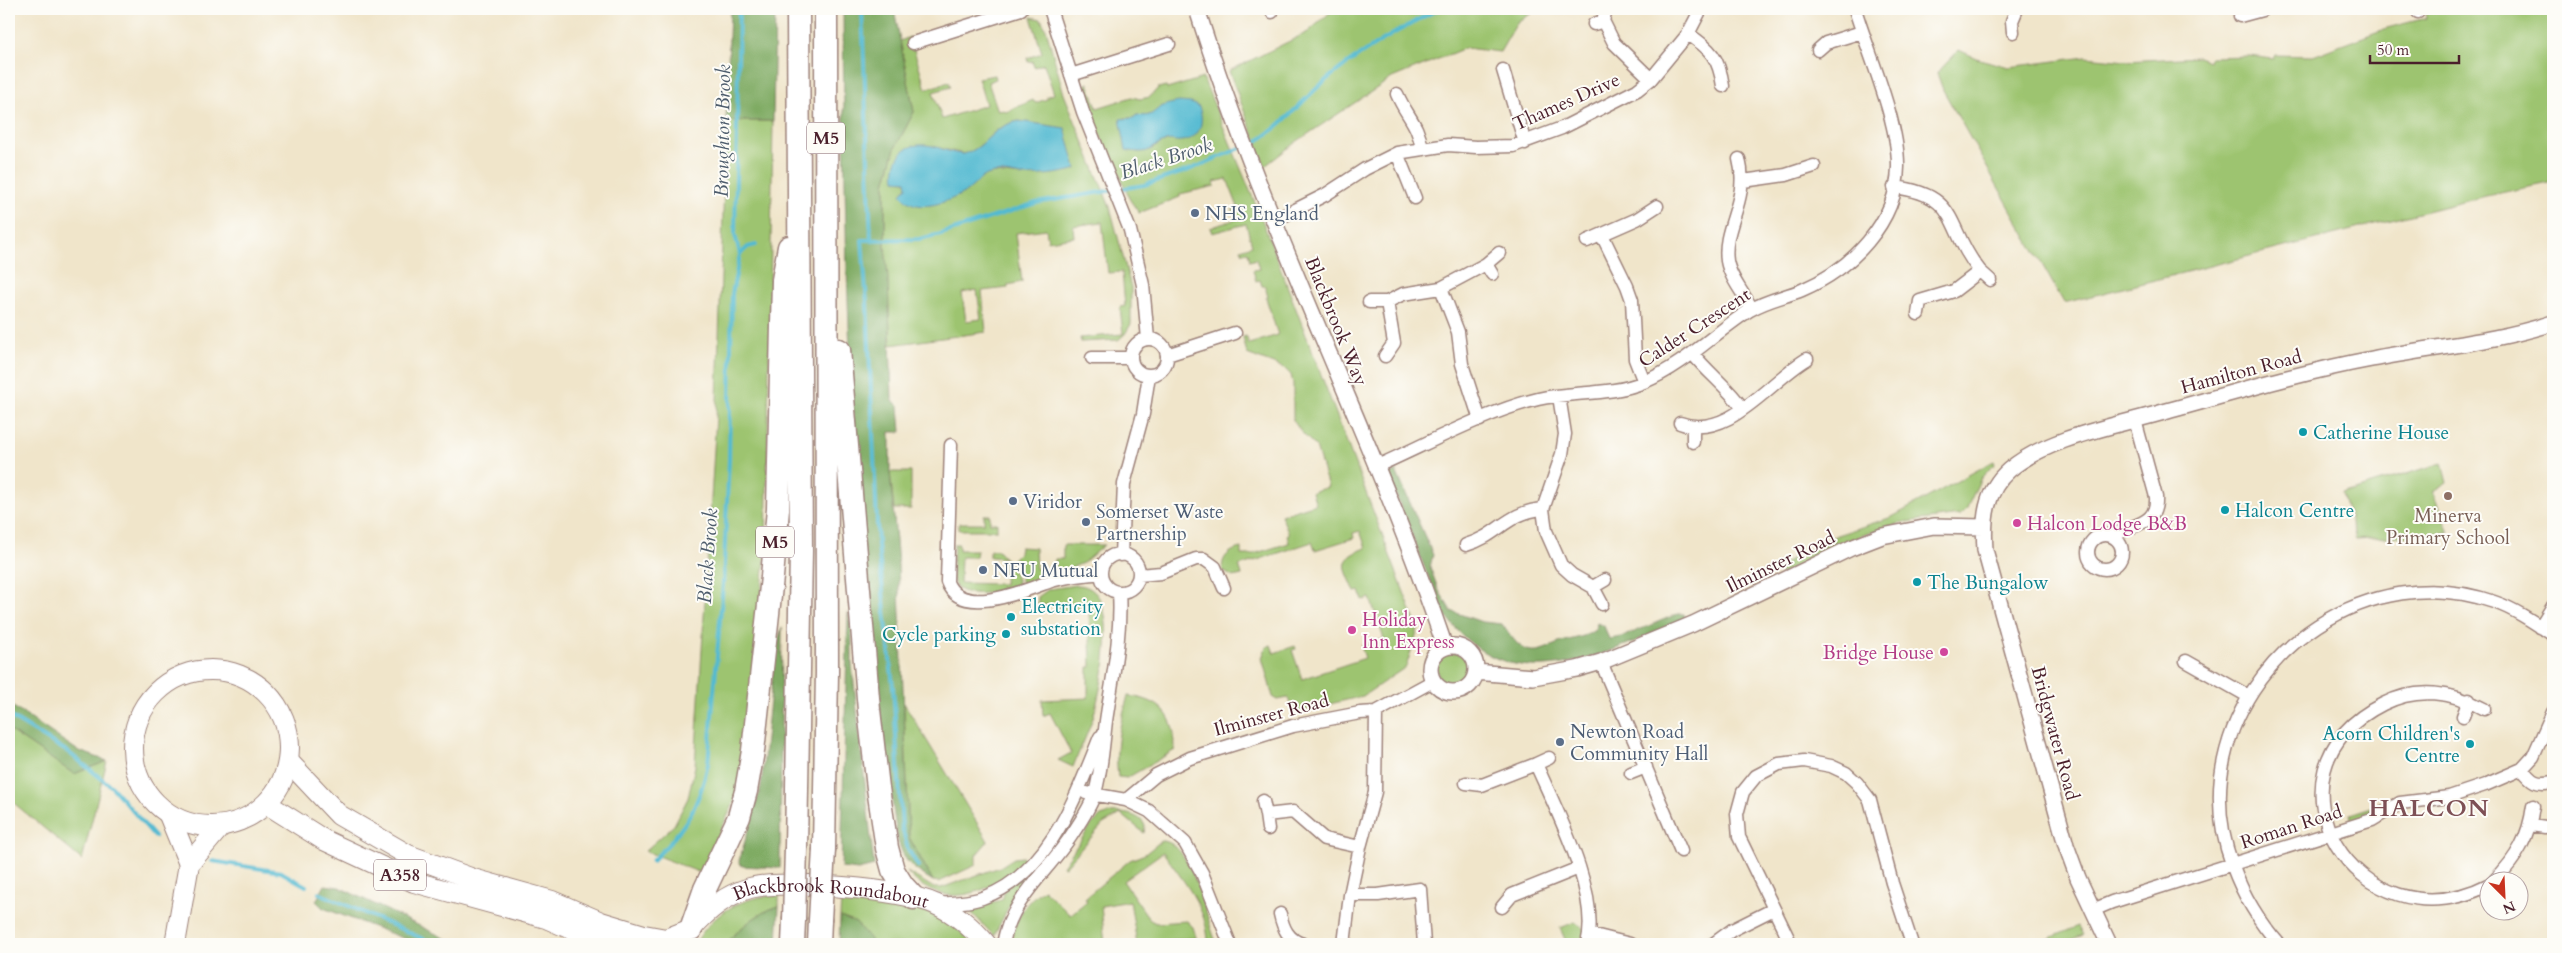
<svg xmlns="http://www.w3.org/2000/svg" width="2562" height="953" font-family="Cardo,serif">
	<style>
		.green { fill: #9dc46f; stroke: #74724d; fill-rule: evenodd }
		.forest { fill: #7eaa62; stroke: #646446 }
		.water { fill: #53bad1; stroke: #4e6c7e }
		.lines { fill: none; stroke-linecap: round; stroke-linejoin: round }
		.stream { stroke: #53bad1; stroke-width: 4 }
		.minor-casing { stroke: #9d827a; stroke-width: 15 }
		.tertiary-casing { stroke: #9d827a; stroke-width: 18 }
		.trunk-casing { stroke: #9d827a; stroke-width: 22 }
		.motorway-casing { stroke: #9d827a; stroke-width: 25 }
		.minor { stroke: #fff; stroke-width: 12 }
		.tertiary { stroke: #fff; stroke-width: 15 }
		.trunk { stroke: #fff; stroke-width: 20 }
		.motorway { stroke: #fff; stroke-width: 22 }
		.motorway-bridge-casing { stroke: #9d827a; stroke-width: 25; stroke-linecap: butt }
		.motorway-bridge { stroke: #fff; stroke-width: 22 }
		.service-dot { fill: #5c6f8a; stroke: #fdfcf7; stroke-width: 2 }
		.culture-dot { fill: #0f9aa8; stroke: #fdfcf7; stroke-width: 2 }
		.education-dot { fill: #8d6e63; stroke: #fdfcf7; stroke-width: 2 }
		.hotel-dot { fill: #d1479c; stroke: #fdfcf7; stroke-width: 2 }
		.labels { text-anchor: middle; stroke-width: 4; stroke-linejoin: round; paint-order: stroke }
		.shield { fill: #fdfcf7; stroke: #806168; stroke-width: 1 }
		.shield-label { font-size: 18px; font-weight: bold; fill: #4a1f2b }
		.street-label { font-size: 19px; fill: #4a1f2b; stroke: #fdfcf7 }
		.service-label { font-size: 19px; fill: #4e5e75; stroke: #fdfcf7; text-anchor: start }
		.culture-label { font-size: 19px; fill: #0d838f; stroke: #fdfcf7; text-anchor: start }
		.education-label { font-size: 19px; fill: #785e54; stroke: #fdfcf7 }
		.hotel-label { font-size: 19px; fill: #b23c85; stroke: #fdfcf7; text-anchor: start }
		.water-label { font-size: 20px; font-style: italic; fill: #4e5d6d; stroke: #fdfcf7 }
		.district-label { font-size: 24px; font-weight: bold; letter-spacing: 1px; fill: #7e5055; stroke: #fdfcf7 }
	</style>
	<rect width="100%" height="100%" fill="#fdfcf7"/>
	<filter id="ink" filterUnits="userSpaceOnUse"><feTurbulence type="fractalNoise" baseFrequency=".02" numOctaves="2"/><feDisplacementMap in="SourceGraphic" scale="10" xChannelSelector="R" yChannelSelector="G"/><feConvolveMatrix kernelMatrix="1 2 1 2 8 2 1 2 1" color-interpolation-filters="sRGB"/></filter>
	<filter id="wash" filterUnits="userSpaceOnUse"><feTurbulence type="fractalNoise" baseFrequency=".0096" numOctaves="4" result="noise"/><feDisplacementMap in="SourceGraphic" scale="20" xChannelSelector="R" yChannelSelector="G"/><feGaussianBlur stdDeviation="1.12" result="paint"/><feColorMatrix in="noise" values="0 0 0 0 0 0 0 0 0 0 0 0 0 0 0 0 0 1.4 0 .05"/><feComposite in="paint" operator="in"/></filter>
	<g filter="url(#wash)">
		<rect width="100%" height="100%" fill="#f0e5ca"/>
		<!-- green -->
		<path class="green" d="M1334,9H1540L1518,21L1500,52L1465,48L1392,78L1296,142L1265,166L1229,71L1308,32Z
			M2424,9H2553V182L2486,196L2064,303L1943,90L1937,73L1959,50L1976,58L2009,67L2086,57L2126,61L2198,57L2209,61L2210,57L2249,56L2273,59L2275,55L2312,56L2387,28L2426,18Z
			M1031,17L1041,19L1046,29L1064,94L1110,207L1131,287V324L1125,334L1118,340L1081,342L1080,338L1123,334L1120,307L1125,306L1122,272L1108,273L1102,222L1073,226L1074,237L1048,241L1046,229L1016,233L1022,282L1008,285V288L982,291L986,332L891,345L885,246V184L895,148L914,112L900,41L910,37L926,89L949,82L951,87L933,92L942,119L986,105L978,78L995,75L996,79L988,82L998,111L1004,110L1006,112L1033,100L1035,103L1047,99V96L1054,94L1044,64L1034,67L1032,61L1028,62L1027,58L1042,53ZM1019,121L1048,126L1070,171L1023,176L994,173L985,175L967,191L942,202L903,190L907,187L906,181L895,180L926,145L964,154C988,147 989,127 1019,121ZM977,290L981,319L966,321L962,293Z
			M1203,78L1261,217L1418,629L1406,667L1363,696L1293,713L1288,698L1278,700L1273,697L1262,658L1266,647L1271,645L1274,653L1295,646L1296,649L1292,650L1302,679L1365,658L1361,646L1384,639L1370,598L1363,600L1360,591L1355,592C1345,567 1336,560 1366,548L1360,531L1353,533L1354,538L1315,550L1312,542L1239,566L1242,575L1233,577L1223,571C1220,559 1229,550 1241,548V555H1250L1289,543L1287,535L1289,534L1281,515L1316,504L1312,492L1328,487L1316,447L1301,432L1293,420V383L1291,375L1284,368L1247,354L1243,337L1246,336L1249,344L1278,335L1266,298L1268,297L1265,286H1262L1260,280L1256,281L1253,270L1259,269L1256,259L1250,261L1248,252L1243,253L1241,249L1252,245L1246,224L1212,233L1210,228L1236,219L1233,209L1238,207L1227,179L1214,182L1215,186L1180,194V197L1139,213L1130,200L1114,161L1111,162L1083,92L1085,85L1088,83L1097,108L1132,97L1140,99L1150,97L1158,88L1166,86L1167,89ZM1162,106L1197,133C1182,145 1178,136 1167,141C1154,145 1153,152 1137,152L1124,118H1133L1137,115C1149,117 1154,115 1162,106Z
			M726,121H773L766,550L744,759L734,802L701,873L645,851L674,825L688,798L695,766L717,400Z
			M1992,462L1994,461L1995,464L1981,478L1966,510L1960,515L1905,522L1872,532L1845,542L1782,574L1777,572L1778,566L1784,563L1837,535L1892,517Z
			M2442,463L2447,483L2433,492L2449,533L2356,539L2342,494Z
			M890,472H911V509H894Z
			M984,515H990V523H997V530H959V523H984Z
			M954,544H959V550H977L976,557H961L960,583L1004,584L1005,558L990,557V550H997C1009,563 1015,570 1019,587C1004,591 960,601 954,583C950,573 954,555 954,544Z
			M1063,545H1104L1083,563L1061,572L1058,571L1055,563V559H1063Z
			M1020,547L1035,548L1036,569H1043C1043,580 1036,581 1027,585L1022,583L1013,559L1019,553Z
			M1077,585C1122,586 1104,674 1097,702C1093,724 1081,746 1073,767L1058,760L1071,753L1050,713L1043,716L1042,700L1088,698V667H1091L1089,612L1078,611V609L1058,611V605H1038V597L1049,589Z
			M1437 669a16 16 0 1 1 32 0a16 16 0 1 1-32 0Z
			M1128,696C1163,700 1175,716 1175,750L1127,778L1118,777C1114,749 1120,723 1128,696Z
			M904,703L988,841L976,855V865L939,882L933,881L909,837Z
			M9,730L74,774L107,761L82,860L9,799Z
			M2378,805L2382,813L2353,826L2350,814Z
			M1111,813C1122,812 1141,814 1145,826L1144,833L1121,814L1103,824L1065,867L1063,866L1092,824L1101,816Z
			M1072,816L1075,817L1064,837L1013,898L994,936L968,909L989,900L995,902L1003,898L1004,891Z
			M1161,841C1192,840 1206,921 1217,944H1208C1208,908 1183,881 1163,852L1123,881L1150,920L1156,923L1187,921L1193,927L1198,944H1194L1193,938L1137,944L1130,901L1101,906L1105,944H1011C1015,920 1023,903 1044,889L1070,915L1087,901L1085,898L1130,860L1145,854Z
			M1023,857L1026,859C993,893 943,914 907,872L934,888H941L1000,867L1014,858Z
			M779,895V906C756,913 741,928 725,944H695C713,912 743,896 779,895Z
			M841,899C869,902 919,904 944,919C955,926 964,935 973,944H874L856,923L840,917Z
			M1575,922L1590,934L1587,944H1567L1560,928Z
			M2078,926L2083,935L2061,944H2037Z"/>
		<!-- forest -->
		<path class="forest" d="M730,9H775L773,121H726Z
			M843,9H894L914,112L895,148L885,184V246L888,278L892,400L899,406L901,432H890V472L898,563L909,837L933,881C911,867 904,863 897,837C880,718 865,597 857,476C846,321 844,165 843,9Z
			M1396,471L1433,555L1430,567L1438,589L1451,611L1482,622L1502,624C1512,637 1522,656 1541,650C1548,648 1553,645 1559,643C1573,638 1585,638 1596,629L1597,623L1604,626L1609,639L1622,637L1677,614H1684L1685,618L1680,622C1595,658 1505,706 1441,609L1388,475Z
			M848,612L852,633V665L874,866L858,870L841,868Z
			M782,627L780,868L742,866L739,861L761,787L775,652Z
			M9,704L77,750L107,761L74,774L9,730Z
			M325,885L339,887L457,944H419L323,908L316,901Z
			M779,906L777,944H725C741,928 756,913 779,906Z
			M840,917L856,923L874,944H839Z"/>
		<!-- water -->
		<path class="water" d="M1179,102L1191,103L1199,107C1205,122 1200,140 1181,141C1176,142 1170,139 1166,141C1146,150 1150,155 1126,150L1120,119L1133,118L1137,115C1153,118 1151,112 1163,106C1167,104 1174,103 1179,102Z
			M1019,121L1065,128L1076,169C1064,174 1035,176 1022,176C1013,175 1005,172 995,173C982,174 977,184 967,191C949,202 914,216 901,194L907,187L906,181L895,180C892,159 903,143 926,145C939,146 951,154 964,154C988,147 989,127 1019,121Z"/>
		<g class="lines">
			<!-- stream -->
			<path class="stream" d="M739,9L735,235L740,254
				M862,9L871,241
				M1249,145C1278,133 1306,95 1331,76C1364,50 1401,28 1439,9
				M9,716L68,752L112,787L155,837
				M212,861L281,872L306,886
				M652,861C684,830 699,808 708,764L723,584L729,460L732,294L740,254L748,247L756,245
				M918,866L908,849L902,828L893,687L878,545L867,303L862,240L919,239L941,234L1036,203L1144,185L1189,170L1243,147
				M319,893L435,944"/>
		</g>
	</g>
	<g filter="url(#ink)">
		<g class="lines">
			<!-- minor casing -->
			<g class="minor-casing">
				<path id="minor" d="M1050,9L1083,112L1130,230L1143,285L1148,339
					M1272,9V12
					M2417,9L2418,12
					M2240,16L2262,10
					M1603,21L1606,9
					M1594,24L1603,21L1614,43L1651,79
					M2013,32L2012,21L2017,9
					M1688,34C1711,49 1719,58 1723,86
					M913,43L1021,9
					M1818,50L1826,43L1862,32
					M1503,70L1525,143
					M1071,75L1169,44
					M1397,94C1407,117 1418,123 1422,149
					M1397,153L1415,198
					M1739,159C1750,201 1722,226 1727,261C1730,278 1744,294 1752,309
					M1743,181L1786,175L1814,166
					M1894,187C1962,195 1945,229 1980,271L1954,291L1920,301L1918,314
					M1275,220L1325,195L1365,169L1397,153L1448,145L1476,147L1513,146L1562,128L1637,90L1651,79L1688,34L1701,9
					M1602,235L1627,286L1632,300L1635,359L1644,382
					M1587,241L1637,219L1657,206
					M1486,264L1499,253
					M1980,271L1990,280
					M1441,288L1458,332L1462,364L1480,420
					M1369,302H1387
					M1131 357a18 18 0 1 1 36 0a18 18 0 1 1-36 0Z
					M1693,354C1709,374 1729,388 1743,409
					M1167,355L1235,333
					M1385,356L1394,343L1387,302L1403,294L1441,288L1486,264L1492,274
					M1092,358H1131
					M1559,396L1565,434L1562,454L1543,509L1546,531L1561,565L1572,575L1593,587L1605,580
					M1680,423C1729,441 1769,381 1807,359
					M1693,442V428
					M951,445L947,582C961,619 1026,590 1051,581C1067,576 1085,575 1101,573
					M1375,467C1425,445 1485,412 1538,399C1573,391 1610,396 1644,382C1685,365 1714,333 1750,310C1767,300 1785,297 1802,290C1851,269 1897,223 1898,167C1899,122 1868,53 1855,9
					M2088 552a17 17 0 1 1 34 0a17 17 0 1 1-34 0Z
					M2113,537C2130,523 2158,527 2156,497L2135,420
					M1466,545C1498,536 1507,512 1543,509
					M1101 573a19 19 0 1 1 38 0a19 19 0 1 1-38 0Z
					M1121,555L1124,484L1143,414L1149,375
					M1139,575L1161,573L1196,559H1204L1215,567L1224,588
					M1593,587L1602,604
					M2540,627L2553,606
					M2186,661L2248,696
					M1601,662L1681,851
					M2484,709C2452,691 2416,687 2383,704C2249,771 2357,953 2490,884
					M2463,716L2469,700
					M1536,764L1549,758
					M2522,769C2532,782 2536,785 2553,782
					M1631,773L1646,767
					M1466,783L1482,785L1536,764C1556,810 1601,895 1587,944
					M1086,793L1126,800L1149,811L1185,843L1202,873L1230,944
					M1126,800L1156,775L1190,758L1293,726L1360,713L1376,712L1433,681
					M1263,801L1266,815
					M2531,825L2545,827
					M1268,829L1266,815L1293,812L1324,839L1360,847
					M2495,880C2517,858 2529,837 2533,806
					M1350,895H1378L1420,889L1424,944
					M936,904C951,903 968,903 982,898C1049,875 1076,796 1100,737
					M1502,907L1512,895L1579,868
					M2093,910L2112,902L2372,820L2400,803L2449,797L2485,785L2522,769L2533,757L2553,712
					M1280,914C1283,928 1288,940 1303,944
					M1590,934L1630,944
					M1003,944C1011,898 1049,871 1073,833C1081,821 1091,806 1095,793C1102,769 1103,745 1106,721C1112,679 1122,635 1119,592
					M1344,944L1350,895L1360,847L1375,792L1376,712
					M1713,944L1732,930L1774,909
					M1791,944L1739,837L1737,814L1743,792L1756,776L1779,764L1804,761L1831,766L1846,773L1857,783L1870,800L1892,883L1912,944
					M2279,944C2240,900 2214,837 2221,777C2237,650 2371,559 2494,602C2515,609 2535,623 2553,635"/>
			</g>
			<!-- tertiary casing -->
			<g class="tertiary-casing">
				<path id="tertiary" d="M1197,9C1264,227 1372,431 1445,647
					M1430 669a23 23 0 1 1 46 0a23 23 0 1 1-46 0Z
					M1476,672L1533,677L1577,669L1601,662L1693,624L1851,548L1882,536L1934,526L1984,527
					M2109,944L2078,878L2066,845L1985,550C1983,520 1985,491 2009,470C2044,440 2105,428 2149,416C2223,396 2297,373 2372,359C2432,347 2495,342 2553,323"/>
			</g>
			<!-- trunk casing -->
			<g class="trunk-casing">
				<g id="trunk">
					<circle cx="211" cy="748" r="78"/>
					<path d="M289,762L339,815L408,855L473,879L552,901L601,922L644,935L666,939L691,929"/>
					<path d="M267,804L324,840L414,882L546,918L594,939L613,944"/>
					<path d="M169,815L189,864"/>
					<path id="s1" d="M691,929C708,910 725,895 750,888C784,879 902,889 935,904C954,912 973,928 986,944"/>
					<path d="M175,944L189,864L221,826"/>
				</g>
			</g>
			<!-- motorway casing -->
			<g class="motorway-casing">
				<path id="motorway" d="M839,350L869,710L878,788L887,848L893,870L903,886L914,898
					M796,848L801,551L798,9
					M824,849L827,672L826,9
					M691,929L705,889L739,817L746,791L753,751L772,577L778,509L783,280L789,247
					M793,944L794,920
					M819,944L820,920"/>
			</g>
			<!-- minor -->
			<use href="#minor" class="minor"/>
			<!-- tertiary -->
			<use href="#tertiary" class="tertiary"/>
			<!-- trunk -->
			<use href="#trunk" class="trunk"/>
			<!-- motorway -->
			<use href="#motorway" class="motorway"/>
			<!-- motorway-bridge casing -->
			<g class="motorway-bridge-casing">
				<path id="motorway-bridge" d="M794,920L796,848
					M820,920L824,849"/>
			</g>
			<!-- motorway-bridge -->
			<use href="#motorway-bridge" class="motorway-bridge"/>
		</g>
	</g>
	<!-- markers -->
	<g class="service-dot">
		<circle cx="1195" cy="213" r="5"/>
		<circle cx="1013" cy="501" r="5"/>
		<circle cx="1086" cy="522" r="5"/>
		<circle cx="983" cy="570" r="5"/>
		<circle cx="1560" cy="742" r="5"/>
	</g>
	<g class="culture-dot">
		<circle cx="2303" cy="432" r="5"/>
		<circle cx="2225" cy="510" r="5"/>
		<circle cx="1917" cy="582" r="5"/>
		<circle cx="1011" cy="617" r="5"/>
		<circle cx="1006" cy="634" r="5"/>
		<circle cx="2470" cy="744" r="5"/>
	</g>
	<circle class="education-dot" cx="2448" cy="496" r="5"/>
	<g class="hotel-dot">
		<circle cx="2017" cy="523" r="5"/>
		<circle cx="1352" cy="630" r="5"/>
		<circle cx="1944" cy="652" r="5"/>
	</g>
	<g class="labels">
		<!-- shield labels -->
		<g class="shield">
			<rect x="807" y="122.5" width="38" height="31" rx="4"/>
			<rect x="756" y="526.5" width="38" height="31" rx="4"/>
			<rect x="374" y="859.5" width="52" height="31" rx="4"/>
		</g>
		<g class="shield-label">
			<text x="826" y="144">M5</text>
			<text x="775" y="548">M5</text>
			<text x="400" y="881">A358</text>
		</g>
		<!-- street labels -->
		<g class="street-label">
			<text transform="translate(1566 101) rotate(-24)" y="7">Thames Drive</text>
			<text transform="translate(1337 321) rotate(68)" y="7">Blackbrook Way</text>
			<text transform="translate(1694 327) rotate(-33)" y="7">Calder Crescent</text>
			<text transform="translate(2241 371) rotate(-15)" y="7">Hamilton Road</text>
			<text transform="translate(1780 561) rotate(-26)" y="7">Ilminster Road</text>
			<text transform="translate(1271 714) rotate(-15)" y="7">Ilminster Road</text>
			<text transform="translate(2056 733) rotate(75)" y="7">Bridgwater Road</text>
			<text transform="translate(2291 826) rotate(-18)" y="7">Roman Road</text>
			<text dy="7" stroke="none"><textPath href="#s1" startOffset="154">Blackbrook Roundabout</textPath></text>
		</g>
		<!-- service labels -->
		<g class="service-label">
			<text x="1205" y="220">NHS England</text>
			<text x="1023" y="508">Viridor</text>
			<text x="1096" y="518">Somerset Waste<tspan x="1096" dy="22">Partnership</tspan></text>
			<text x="993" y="577">NFU Mutual</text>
			<text x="1570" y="738">Newton Road<tspan x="1570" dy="22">Community Hall</tspan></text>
		</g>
		<!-- culture labels -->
		<g class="culture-label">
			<text x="2313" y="439">Catherine House</text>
			<text x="2235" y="517">Halcon Centre</text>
			<text x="1927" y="589">The Bungalow</text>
			<text x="1021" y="613">Electricity<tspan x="1021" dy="22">substation</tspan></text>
			<text x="996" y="641" text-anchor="end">Cycle parking</text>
			<text x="2460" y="740" text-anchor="end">Acorn Children's<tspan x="2460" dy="22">Centre</tspan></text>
		</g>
		<!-- education labels -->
		<g class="education-label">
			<text x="2448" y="522">Minerva<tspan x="2448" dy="22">Primary School</tspan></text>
		</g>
		<!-- hotel labels -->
		<g class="hotel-label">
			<text x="2027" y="530">Halcon Lodge B&amp;B</text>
			<text x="1362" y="626">Holiday<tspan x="1362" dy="22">Inn Express</tspan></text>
			<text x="1934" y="659" text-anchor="end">Bridge House</text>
		</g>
		<!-- water labels -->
		<g class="water-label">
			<text transform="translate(722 131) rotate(-89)" y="7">Broughton Brook</text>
			<text transform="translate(1166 158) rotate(-18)" y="7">Black Brook</text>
			<text transform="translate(707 556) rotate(-86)" y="7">Black Brook</text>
		</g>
		<!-- district labels -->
		<g class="district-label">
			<text x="2429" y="816">HALCON</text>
		</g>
	</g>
	<!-- margin -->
	<rect width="2562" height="953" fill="none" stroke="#fdfcf7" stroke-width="30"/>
	<!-- north arrow -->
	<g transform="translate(2504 896) rotate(156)"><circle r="24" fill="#fdfcf7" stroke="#b5a4a5"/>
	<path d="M0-4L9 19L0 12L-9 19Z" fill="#c8321e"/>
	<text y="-8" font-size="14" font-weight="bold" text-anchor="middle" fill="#4a1f2b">N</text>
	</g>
	<!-- scale -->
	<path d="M2370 55v8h89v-8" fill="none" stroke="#4a1f2b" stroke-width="2.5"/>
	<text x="2377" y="55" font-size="15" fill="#4a1f2b" stroke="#fdfcf7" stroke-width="4" paint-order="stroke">50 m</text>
</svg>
